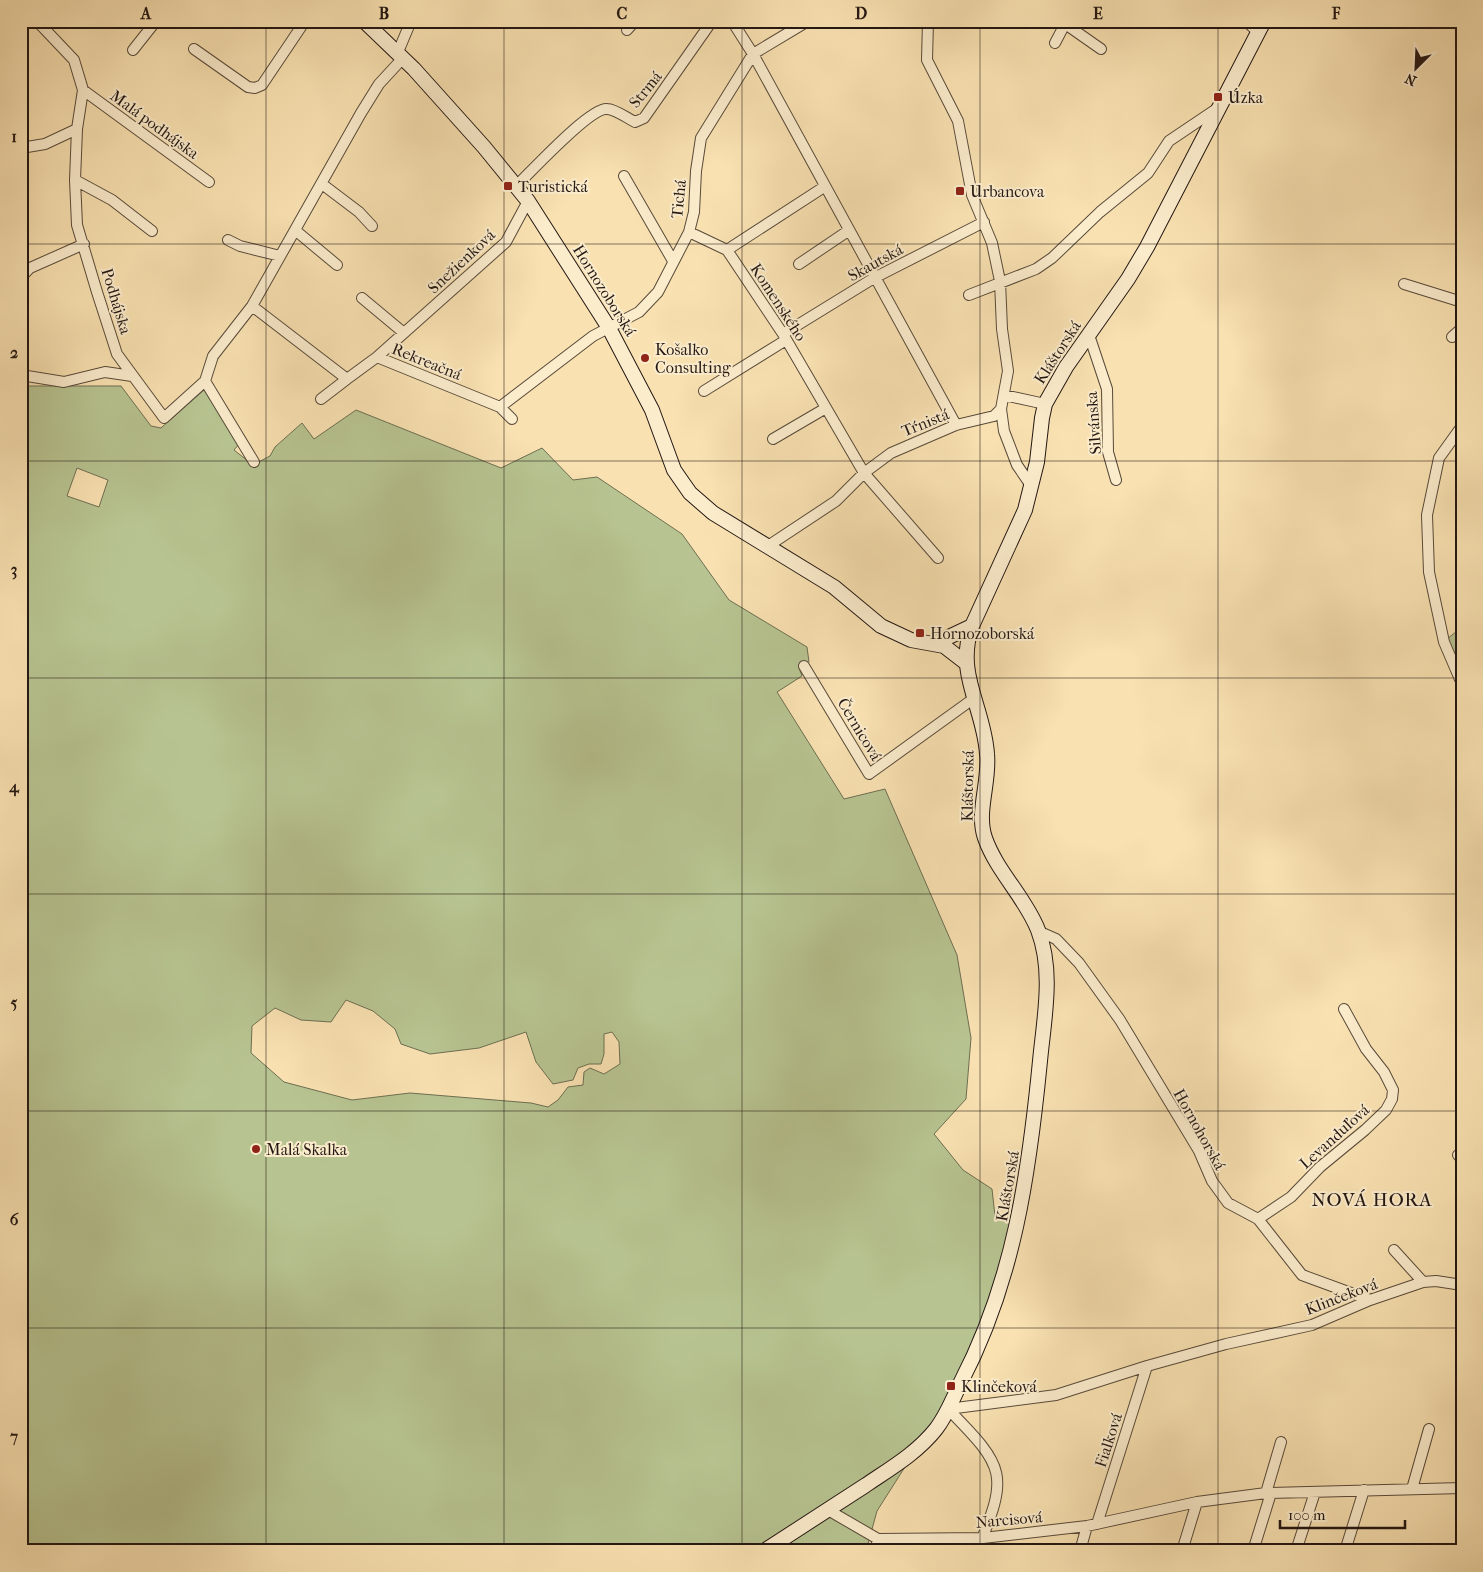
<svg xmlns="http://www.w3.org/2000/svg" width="1483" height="1572" font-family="'IM FELL French Canon',serif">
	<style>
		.green { fill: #b7c491; stroke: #6d6e52; fill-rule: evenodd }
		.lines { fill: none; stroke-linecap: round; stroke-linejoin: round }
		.street-casing { stroke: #584a3a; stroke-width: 12 }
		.secondary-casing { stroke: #231713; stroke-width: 16 }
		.street { stroke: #fbeccc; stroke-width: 10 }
		.secondary { stroke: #fbeccc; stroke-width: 14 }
		.grid { fill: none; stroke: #231713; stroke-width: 1; stroke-opacity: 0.55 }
		.poi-dot { fill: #8f2418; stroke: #fbeccc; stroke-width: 2 }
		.labels { text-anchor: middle; stroke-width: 4; stroke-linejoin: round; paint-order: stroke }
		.street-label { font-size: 16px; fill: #231713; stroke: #fbeccc }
		.poi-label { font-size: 16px; fill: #231713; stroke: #fbeccc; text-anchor: start }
		.quarter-label { font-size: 19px; letter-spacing: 1px; fill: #231713; stroke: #fbeccc }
		.neatline { fill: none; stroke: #231713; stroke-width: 2 }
		.grid-label { font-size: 16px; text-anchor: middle; font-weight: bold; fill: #231713 }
	</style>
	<rect width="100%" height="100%" fill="#f9e1b1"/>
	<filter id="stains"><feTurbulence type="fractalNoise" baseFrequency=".004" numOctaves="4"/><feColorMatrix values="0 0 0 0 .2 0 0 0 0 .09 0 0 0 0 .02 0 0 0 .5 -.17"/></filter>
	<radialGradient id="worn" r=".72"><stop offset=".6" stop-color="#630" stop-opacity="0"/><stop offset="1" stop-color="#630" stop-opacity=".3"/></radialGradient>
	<!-- green -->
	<path class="green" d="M21,386H121L151,426L161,428L204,390L240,443L234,450L253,465L270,456L275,447L302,423L314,439L356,410L501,468L542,448L573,480L597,477L682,534L729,600L807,647L809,662L799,668L802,676L777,692L844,799L885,789L957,955L971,1038L966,1099L934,1134L963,1170L992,1189L995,1216L1014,1218L1002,1277L964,1374L877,1511L866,1551H21ZM77,468L108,480L99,507L67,496ZM346,1000L373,1011L395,1029L401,1044L430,1054L479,1048L526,1032L536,1062L553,1084L573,1080L578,1068L589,1064H601L604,1054V1034L612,1032L619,1042L620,1064L604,1074L590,1068L584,1072L583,1085L568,1087L558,1100L548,1107L531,1103L410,1093L352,1100L284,1082L251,1053L252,1026L275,1008L301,1020L331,1022Z
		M1462,627V670L1447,639Z"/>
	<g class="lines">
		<!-- street casing -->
		<g class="street-casing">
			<path id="street" d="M37,21L74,60L83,90L77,129L75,180L77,225L97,292L117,354L164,418L205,381L213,356L252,306L361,113L379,84L403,58
				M732,21L753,54L956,425
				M928,21L927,60L958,121L972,195L992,243L1000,281L1002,329L1008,371L1001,409L1004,431L1017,465L1032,487
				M1061,21L1101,49
				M1246,21L1258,32
				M627,30L635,21
				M1055,43L1065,24
				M194,49L248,87L255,88L262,85L305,21
				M133,50L156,21
				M398,52L411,21
				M83,90L209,182
				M21,148L45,144L77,129
				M624,176L673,261
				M75,180L112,200L152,231
				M322,184L359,212L372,226
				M515,187C530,173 590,107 607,109C615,109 627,118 635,122L644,118L712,21
				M295,230L337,265
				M689,232L727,250L783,334L864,473L938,558
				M228,240L240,246L280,256
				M727,250L824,187
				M799,264L848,231
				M21,277L30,268L84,244
				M1404,284L1462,302
				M969,295L1036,269L1052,258L1100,212L1148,173L1169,141L1218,108
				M362,298L404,333
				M252,306L347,379L377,357L506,242L528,201
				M783,334L874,278L984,222
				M1089,335L1107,389L1108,452L1116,480
				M1452,337L1462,328
				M377,357L500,407L593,336L639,312L658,292L689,232L694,212L696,171L701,138L753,54L808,21
				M21,375L64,382L105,372L132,376
				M205,381L254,462
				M704,391L786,340
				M1004,395L1045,404
				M321,399L347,379
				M500,407L512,419
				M1462,426L1439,458L1427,515L1429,572L1444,642L1462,684
				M773,439L826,408
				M768,546L836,501L864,473L891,453L956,425L994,416L1001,409
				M804,666L869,774L973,699
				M1038,931L1056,939L1079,963L1120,1020L1199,1151L1212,1181L1228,1203L1258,1219L1302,1275L1370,1300
				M1458,1155L1462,1159
				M1258,1219L1291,1197L1320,1167L1365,1130L1386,1110L1392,1099L1393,1090L1384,1072L1366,1049L1344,1009
				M1394,1250L1423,1282
				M948,1409L1056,1395L1147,1366L1226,1344L1312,1325L1370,1300L1423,1282L1436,1281L1462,1285
				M948,1409C1006,1468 1009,1474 977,1551
				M1412,1489L1429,1429
				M1266,1493L1281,1442
				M828,1510L878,1539L983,1538L1087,1526L1197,1502L1266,1493L1462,1488
				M1097,1524L1147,1366
				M875,1551L878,1539
				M1080,1551L1087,1526
				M1182,1551L1197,1502
				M1253,1551L1271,1493
				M1296,1551L1315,1492
				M1345,1551L1364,1490"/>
		</g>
		<!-- secondary casing -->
		<g class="secondary-casing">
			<path id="secondary" d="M364,21L414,69L484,147L528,201L609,328L652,410L674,470L690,493L713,513L834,587L881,626L911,640L944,646L966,663
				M936,643L972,626
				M764,1551C798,1529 832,1507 866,1485C891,1468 917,1453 936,1429C947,1415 953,1398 961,1382C1014,1280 1029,1174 1040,1061C1044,1018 1054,972 1038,930C1025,897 997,872 985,838C976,812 990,782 987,754C984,707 955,674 972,626L1025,510L1037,462L1042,418L1045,404L1066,367L1128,279L1147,247L1264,21"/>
		</g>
		<!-- street -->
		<use href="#street" class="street"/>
		<!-- secondary -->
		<use href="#secondary" class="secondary"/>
	</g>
	<!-- grid -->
	<path class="grid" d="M266,21V1551M504,21V1551M742,21V1551M980,21V1551M1218,21V1551M21,244H1462M21,461H1462M21,678H1462M21,894H1462M21,1111H1462M21,1328H1462"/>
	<!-- markers -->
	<g class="poi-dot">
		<rect x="1213" y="92" width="10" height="10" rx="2.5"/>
		<rect x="503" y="181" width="10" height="10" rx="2.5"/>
		<rect x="955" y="186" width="10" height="10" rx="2.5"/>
		<circle cx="645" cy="358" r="5"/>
		<rect x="915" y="628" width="10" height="10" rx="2.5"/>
		<circle cx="256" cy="1149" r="5"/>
		<rect x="946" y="1381" width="10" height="10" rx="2.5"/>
	</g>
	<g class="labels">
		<!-- street labels -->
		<g class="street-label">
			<text transform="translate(645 89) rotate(-51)" y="6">Strmá</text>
			<text transform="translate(155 124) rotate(36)" y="6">Malá podhájska</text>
			<text transform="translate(678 199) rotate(-84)" y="6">Tichá</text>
			<text transform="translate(461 261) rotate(-43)" y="6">Snežienková</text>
			<text transform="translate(875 262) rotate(-29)" y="6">Skautská</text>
			<text transform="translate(605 290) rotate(58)" y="6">Hornozoborská</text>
			<text transform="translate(117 301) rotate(73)" y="6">Podhájska</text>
			<text transform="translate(779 302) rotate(57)" y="6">Komenského</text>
			<text transform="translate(1057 352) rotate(-57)" y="6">Kláštorská</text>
			<text transform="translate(427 361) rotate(22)" y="6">Rekreačná</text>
			<text transform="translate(925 422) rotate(-22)" y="6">Tŕnistá</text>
			<text transform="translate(1093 423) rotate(-94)" y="6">Silvánska</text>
			<text transform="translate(860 729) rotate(59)" y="6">Černicová</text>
			<text transform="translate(967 786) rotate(-89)" y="6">Kláštorská</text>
			<text transform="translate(1200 1129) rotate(61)" y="6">Hornohorská</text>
			<text transform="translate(1334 1136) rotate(-42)" y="6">Levanduľová</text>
			<text transform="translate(1007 1186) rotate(-80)" y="6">Kláštorská</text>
			<text transform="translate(1341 1296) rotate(-21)" y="6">Klinčeková</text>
			<text transform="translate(1108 1440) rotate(-72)" y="6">Fialková</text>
			<text transform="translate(1009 1519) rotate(-5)" y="6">Narcisová</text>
		</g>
		<!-- poi labels -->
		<g class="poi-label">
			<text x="1228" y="103">Úzka</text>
			<text x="518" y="192">Turistická</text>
			<text x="970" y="197">Urbancova</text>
			<text x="655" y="355">Košalko<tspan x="655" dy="18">Consulting</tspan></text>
			<text x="930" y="639">Hornozoborská</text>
			<text x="266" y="1155">Malá Skalka</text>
			<text x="961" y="1392">Klinčeková</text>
		</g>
		<!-- quarter labels -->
		<g class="quarter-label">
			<text x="1372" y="1206">NOVÁ HORA</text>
		</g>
	</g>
	<!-- margin -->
	<rect width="1483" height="1572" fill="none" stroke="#f9e1b1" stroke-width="55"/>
	<!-- north arrow -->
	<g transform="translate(1416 68) rotate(204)" stroke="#fbeccc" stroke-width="4" paint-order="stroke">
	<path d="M0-4L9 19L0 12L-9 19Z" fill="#231713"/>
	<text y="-8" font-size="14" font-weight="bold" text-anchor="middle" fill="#231713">N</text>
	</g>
	<!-- scale -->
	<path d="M1280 1520v8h125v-8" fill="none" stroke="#231713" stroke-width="2.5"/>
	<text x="1288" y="1520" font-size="15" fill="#231713" stroke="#fbeccc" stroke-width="4" paint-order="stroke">100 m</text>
	<rect x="28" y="28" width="1428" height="1516" class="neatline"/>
	<g class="grid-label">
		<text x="146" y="19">A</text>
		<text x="384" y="19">B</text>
		<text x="622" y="19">C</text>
		<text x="861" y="19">D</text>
		<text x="1098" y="19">E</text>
		<text x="1336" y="19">F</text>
		<text x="14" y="142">1</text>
		<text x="14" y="358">2</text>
		<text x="14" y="575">3</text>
		<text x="14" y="792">4</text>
		<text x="14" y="1008">5</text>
		<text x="14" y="1225">6</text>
		<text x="14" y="1442">7</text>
	</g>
	<rect width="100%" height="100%" filter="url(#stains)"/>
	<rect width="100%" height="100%" fill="url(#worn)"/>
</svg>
